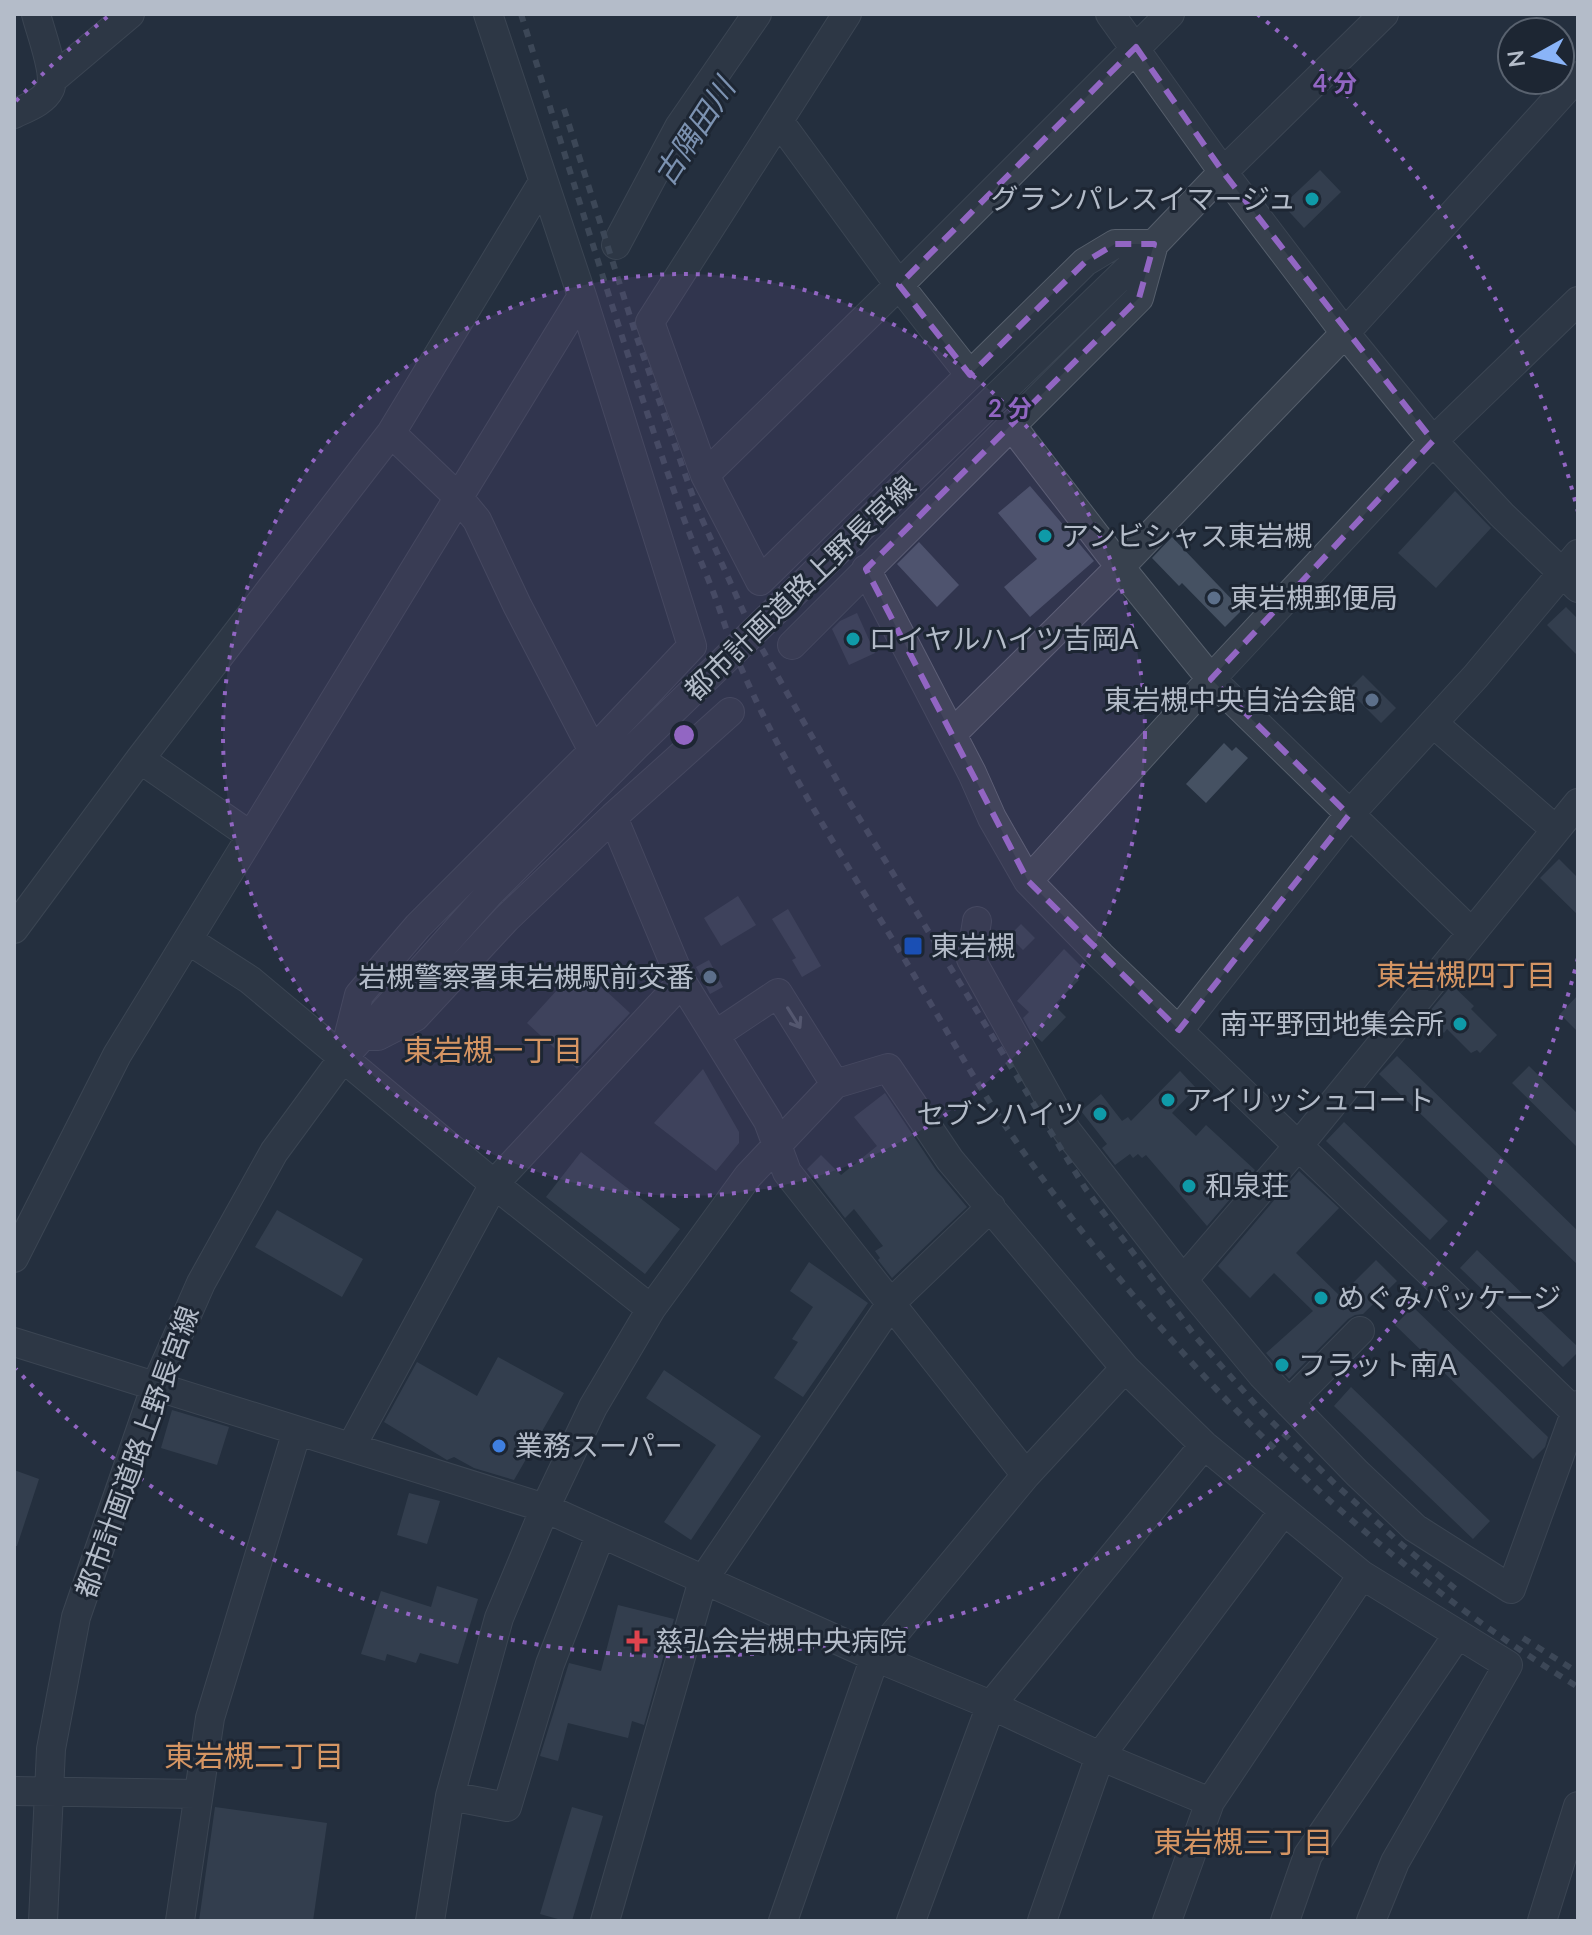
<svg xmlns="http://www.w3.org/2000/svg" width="1592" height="1935" font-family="Lato,'Noto Sans JP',sans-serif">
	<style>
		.building { fill: #455162 }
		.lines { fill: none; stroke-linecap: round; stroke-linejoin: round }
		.minor-casing { stroke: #565f6c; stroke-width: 30 }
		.minor { stroke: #38414e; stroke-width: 28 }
		.rail { stroke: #5a6575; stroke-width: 6; stroke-dasharray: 8 8; stroke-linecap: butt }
		.oneway { stroke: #7c8592 }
		.marked { fill: none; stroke: #9266c3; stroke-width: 6; stroke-dasharray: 16 10; stroke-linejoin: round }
		.ring { fill: none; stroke: #9266c3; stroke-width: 4; stroke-dasharray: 4 8 }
		.culture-dot { fill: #0f9aa8; stroke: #1d2633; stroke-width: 3 }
		.service-dot { fill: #5c6f8a; stroke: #1d2633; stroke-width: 3 }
		.transit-dot { fill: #1a4fb4; stroke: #1d2633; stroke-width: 3 }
		.shop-dot { fill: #3f7fe0; stroke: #1d2633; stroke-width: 3 }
		.health-dot { fill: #e0444e; stroke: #1d2633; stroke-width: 3 }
		.labels { text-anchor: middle; stroke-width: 6; stroke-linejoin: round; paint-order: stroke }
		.poi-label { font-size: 28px; fill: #b4bcc9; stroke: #1d2633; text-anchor: start }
		.street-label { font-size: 28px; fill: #b4bcc9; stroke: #1d2633 }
		.water-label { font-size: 30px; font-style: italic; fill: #7c92b1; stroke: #1d2633 }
		.neighbourhood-label { font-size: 30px; fill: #d59563; stroke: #1d2633 }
		.centre { fill: #9266c3; stroke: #1d2633; stroke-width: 4 }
		.ring-label { font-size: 24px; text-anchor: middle; font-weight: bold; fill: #9266c3; stroke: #1d2633; stroke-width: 6; stroke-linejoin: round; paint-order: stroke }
	</style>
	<rect width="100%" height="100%" fill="#242f3e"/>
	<!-- building -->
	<path class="building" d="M1320,170L1341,192L1304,228L1283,205Z
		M1030,486L1094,561L1030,617L1004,587L1037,559L998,513Z
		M1455,491L1491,528L1436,588L1398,553Z
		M1172,537L1242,610L1225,627L1182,583L1179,586L1152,558Z
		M919,542L959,585L937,607L897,564Z
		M1566,607L1578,619V656L1547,625Z
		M857,613L875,653L849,665L832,629L840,621Z
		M1363,675L1396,708L1381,723L1348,690Z
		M1224,743L1232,751L1236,747L1248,758L1206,803L1186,784Z
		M1559,859L1578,878V915L1540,878Z
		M738,896L756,925L721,946L704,918Z
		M788,909L821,966L802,977L792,960L796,958L772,919Z
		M1021,924L1035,938L1023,950L1009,936Z
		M1064,949L1083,968L1075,976L1079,980L1054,1005L1066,1017L1042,1042L1030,1031L1023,1018L1029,1012L1017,1001Z
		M709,960L723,987L710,994L696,967Z
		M579,966L630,1013L577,1069L527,1023Z
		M1452,985L1474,1006L1471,1009L1497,1035L1480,1053L1477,1050L1471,1053L1447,1029L1444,1033L1429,1018L1432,1015L1429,1012Z
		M1578,995V1032L1560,1014Z
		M1397,1056L1578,1231V1265L1379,1074Z
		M1529,1066L1578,1114V1148L1512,1083Z
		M703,1069L739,1132V1143L716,1171L654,1123Z
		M1180,1071L1196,1088L1172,1113L1196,1136L1206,1125L1255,1170L1207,1226L1146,1155L1142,1158L1138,1154L1133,1158L1130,1154L1115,1165L1102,1148L1107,1144L1081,1111L1101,1094L1122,1121L1128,1117L1131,1121Z
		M885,1093L936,1170L967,1207L892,1278L878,1260L880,1258L875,1251L883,1246L854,1209L845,1218L807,1169L821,1155L841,1175L877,1146L854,1117Z
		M1344,1122L1448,1221L1430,1240L1326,1141Z
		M581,1152L680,1229L645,1274L546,1197Z
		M1299,1171L1339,1208L1296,1253L1340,1296L1376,1260L1397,1281L1363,1314L1355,1315L1348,1319L1289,1379L1266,1353L1313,1311L1274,1273L1250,1298L1218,1266Z
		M277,1210L363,1259L342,1297L255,1247Z
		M1477,1250L1578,1347V1352L1563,1367L1460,1268Z
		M809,1262L868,1303L803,1397L774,1378L798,1342L792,1339L813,1307L790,1291Z
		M1413,1307L1548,1437L1545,1447L1533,1459L1395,1325Z
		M498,1357L564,1393L514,1480L474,1468L454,1457L447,1460L384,1422L417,1362L477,1396Z
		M664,1370L761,1436L691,1540L664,1522L716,1445L646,1398Z
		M1351,1387L1490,1521L1473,1539L1334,1406Z
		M172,1410L229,1427L217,1465L161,1448Z
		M14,1470L39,1479L17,1546H14Z
		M409,1493L440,1501L427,1544L397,1535Z
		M437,1586L478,1599L458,1664L420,1653L416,1663L387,1654L385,1661L361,1654L381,1591L431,1607Z
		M618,1605L674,1619L644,1725L632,1721L628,1738L568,1723L558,1761L540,1756L569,1663L601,1671Z
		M215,1807L327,1823L313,1921H199Z
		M572,1807L603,1816L572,1921H565L540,1914Z"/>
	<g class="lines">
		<!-- minor casing -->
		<g class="minor-casing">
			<path id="minor" d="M1110,14L1223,172L1345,333L1433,441L1502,515L1578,588
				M53,79L130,14
				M14,114C26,108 44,102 50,89C57,74 40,31 36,14
				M779,121L899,285L970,375
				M616,245L679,127L757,14
				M1011,425L1120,567L1211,679L1471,932
				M391,433L458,497L477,520L517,605L593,751
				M705,475L899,285L1170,14
				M866,569L972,773L992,818L1028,881L1101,956L1575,1412
				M792,645L1139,298L1154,244H1115L1085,262L760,581L705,475L650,322L847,14
				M1433,723L1556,830
				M952,734L1120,567L1345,333L1578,76
				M140,759L251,836
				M1578,803L1299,1145L1183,1280L1262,1375L1357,1473L1415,1528L1511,1589L1578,1405
				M613,817L682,982L768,1121L787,1172L1026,1475
				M1028,881L1211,679L1433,441L1578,301
				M977,921L971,959L1067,1131L1183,1280
				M14,929L140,759L391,433L543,182
				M188,940L250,980L494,1184L651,1309
				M1179,1030L1349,815L1476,676L1578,554
				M715,1035L778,993L835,1084
				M367,1036H378L415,1017L506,919L613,817L730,712
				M344,1054L359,995L418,926L593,751L692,646L582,296L488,14
				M14,1258L117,1055L582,296
				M14,1342L545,1508L875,1657L991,1705L1100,1756L1210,1802
				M1289,1403L1360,1331
				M351,1447L494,1184L682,982
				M14,1791L197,1794
				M450,1796L507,1807L550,1664L601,1533
				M43,1921L51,1749L76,1617L156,1385L201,1283L274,1152L343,1058L489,894L636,746L1154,244L1223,172L1384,14
				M180,1921L210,1718L297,1431
				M430,1921L450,1796L499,1618L545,1508L593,1407L651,1309L748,1176L835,1084L888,1068L950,1160L1125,1368L1204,1445L1362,1575L1508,1665L1395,1862L1371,1921
				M605,1921L703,1580L892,1302L991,1207
				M783,1921L875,1657L1026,1475L1125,1368
				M911,1921L991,1705L1204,1445
				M1042,1921L1100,1756L1283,1512
				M1167,1921L1210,1802L1362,1575
				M1285,1921L1308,1855L1458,1634
				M1542,1921L1578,1806"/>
		</g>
		<!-- minor -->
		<use href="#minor" class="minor"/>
		<!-- rail -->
		<path class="rail" d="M521,14C573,179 622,345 680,508C690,537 703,565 714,594C721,613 727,632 734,651C777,755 838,850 896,945C935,1009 970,1075 1013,1137C1162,1352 1353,1550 1578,1687
			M564,109L636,335L697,508L753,633L847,798L1085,1188L1195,1336L1263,1413L1335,1484L1401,1544L1458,1591
			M1523,1638L1574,1670"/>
	</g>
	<!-- one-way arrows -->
	<defs><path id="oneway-shaft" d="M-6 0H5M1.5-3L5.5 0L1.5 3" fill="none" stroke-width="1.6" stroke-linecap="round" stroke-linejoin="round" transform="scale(2)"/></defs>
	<use class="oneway" href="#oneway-shaft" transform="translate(794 1018) rotate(58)"/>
	<!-- marked area -->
	<path d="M0 0H1592V1935H0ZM1136,47L1223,172L1433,441L1211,679L1349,815L1179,1030L1028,881L866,569L1139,298L1154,244H1115L1085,262L970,375L899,285Z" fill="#242f3e" fill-opacity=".55" fill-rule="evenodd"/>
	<path class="marked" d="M1136,47L1223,172L1433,441L1211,679L1349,815L1179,1030L1028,881L866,569L1139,298L1154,244H1115L1085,262L970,375L899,285Z"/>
	<!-- distance rings -->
	<circle cx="684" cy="735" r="461" fill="#9266c3" fill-opacity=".12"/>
	<g class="ring">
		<circle cx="684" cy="735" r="461"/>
		<path d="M1578 958A921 921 0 0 1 16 1369M16 101A921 921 0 0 1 111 14M1257 14A921 921 0 0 1 1578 512"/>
	</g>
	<!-- markers -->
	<g class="culture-dot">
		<circle cx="1312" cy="199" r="8"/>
		<circle cx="1045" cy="536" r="8"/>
		<circle cx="853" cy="639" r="8"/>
		<circle cx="1460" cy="1024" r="8"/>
		<circle cx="1168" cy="1100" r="8"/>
		<circle cx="1100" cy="1114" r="8"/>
		<circle cx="1189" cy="1186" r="8"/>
		<circle cx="1321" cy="1298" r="8"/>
		<circle cx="1282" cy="1365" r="8"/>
	</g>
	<g class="service-dot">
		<circle cx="1214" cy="598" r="8"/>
		<circle cx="1372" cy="700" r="8"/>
		<circle cx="710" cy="977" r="8"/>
	</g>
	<rect class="transit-dot" x="903" y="936" width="20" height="20" rx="4"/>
	<circle class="shop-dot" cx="499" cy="1446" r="8"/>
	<path class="health-dot" d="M633 1629h8v8h8v8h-8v8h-8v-8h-8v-8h8z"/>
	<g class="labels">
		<!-- poi labels -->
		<g class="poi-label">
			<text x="1296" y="209" text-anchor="end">グランパレスイマージュ</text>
			<text x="1061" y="546">アンビシャス東岩槻</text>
			<text x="1230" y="608">東岩槻郵便局</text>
			<text x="869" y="649">ロイヤルハイツ吉岡A</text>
			<text x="1356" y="710" text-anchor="end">東岩槻中央自治会館</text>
			<text x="931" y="956">東岩槻</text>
			<text x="694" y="987" text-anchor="end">岩槻警察署東岩槻駅前交番</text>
			<text x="1444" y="1034" text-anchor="end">南平野団地集会所</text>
			<text x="1184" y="1110">アイリッシュコート</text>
			<text x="1084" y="1124" text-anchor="end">セブンハイツ</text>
			<text x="1205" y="1196">和泉荘</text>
			<text x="1337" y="1308">めぐみパッケージ</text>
			<text x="1298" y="1375">フラット南A</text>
			<text x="515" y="1456">業務スーパー</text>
			<text x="655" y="1651">慈弘会岩槻中央病院</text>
		</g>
		<!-- street labels -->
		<g class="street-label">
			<text transform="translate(800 588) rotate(-44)" y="10">都市計画道路上野長宮線</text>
			<text transform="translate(137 1452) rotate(-70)" y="10">都市計画道路上野長宮線</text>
		</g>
		<!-- water labels -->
		<g class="water-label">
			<text transform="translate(695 132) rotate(-57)" y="10">古隅田川</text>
		</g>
		<!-- neighbourhood labels -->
		<g class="neighbourhood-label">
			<text x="1466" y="986">東岩槻四丁目</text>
			<text x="493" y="1061">東岩槻一丁目</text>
			<text x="254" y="1767">東岩槻二丁目</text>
			<text x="1243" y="1853">東岩槻三丁目</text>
		</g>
	</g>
	<circle cx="684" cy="735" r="12" class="centre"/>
	<g class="ring-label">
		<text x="1335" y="92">4 分</text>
		<text x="1010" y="417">2 分</text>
	</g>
	<!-- border -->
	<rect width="1592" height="1935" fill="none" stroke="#b4bcc9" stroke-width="32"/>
	<!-- north arrow -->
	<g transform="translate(1536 56) rotate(262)"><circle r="38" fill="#1d2633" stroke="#59626f" stroke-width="2"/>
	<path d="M0-6L14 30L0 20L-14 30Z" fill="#8ab4f8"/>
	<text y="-12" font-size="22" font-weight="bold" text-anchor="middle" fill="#b4bcc9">N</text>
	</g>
</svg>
